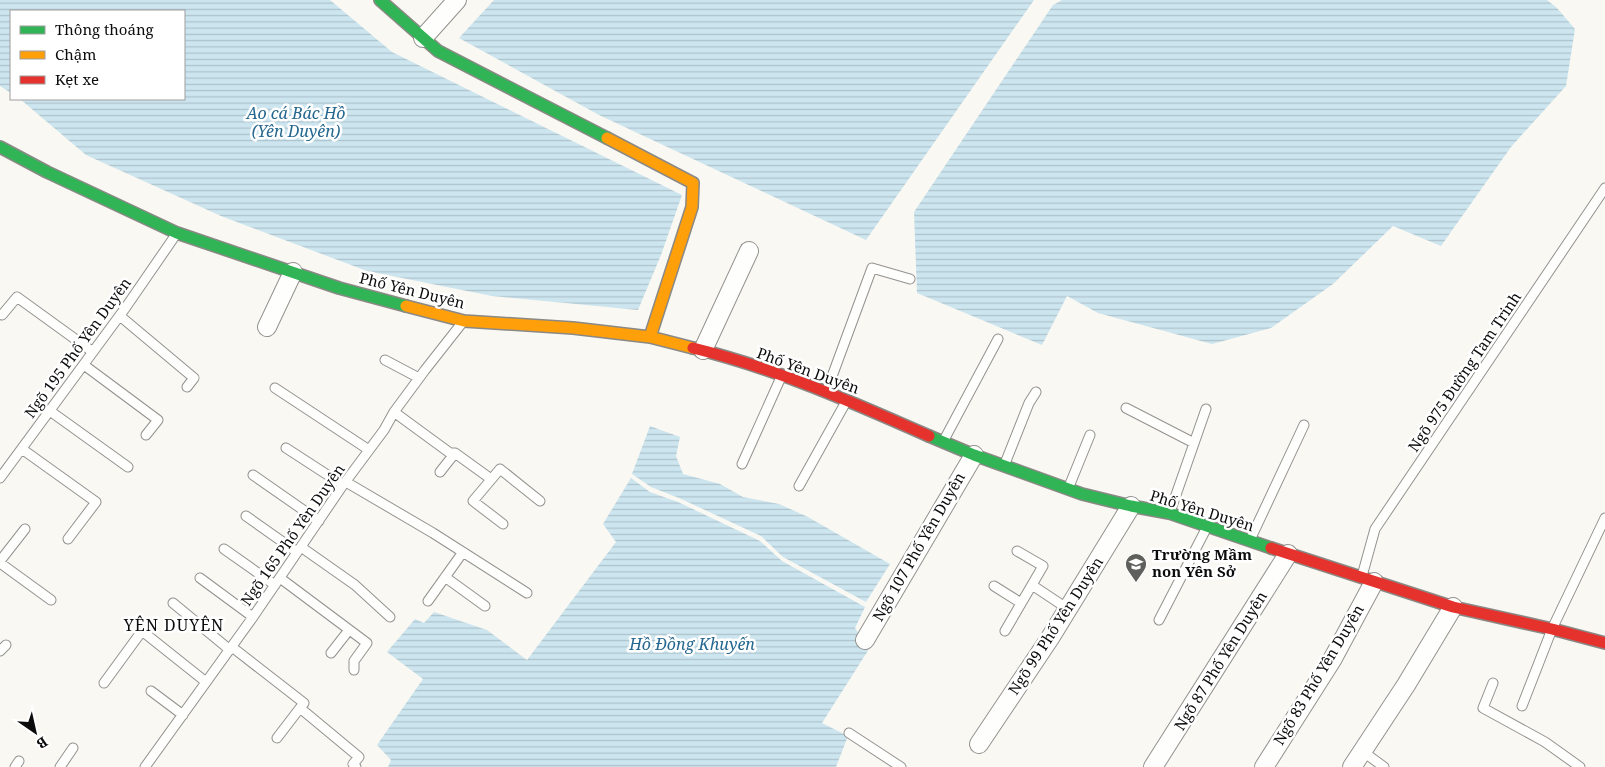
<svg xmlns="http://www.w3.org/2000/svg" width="1605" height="767" font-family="'Noto Serif',serif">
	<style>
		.water { fill: url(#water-rules) }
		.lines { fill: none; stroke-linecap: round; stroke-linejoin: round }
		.lane-casing { stroke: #939290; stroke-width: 11 }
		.street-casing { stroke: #939290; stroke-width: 20 }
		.fast-casing { stroke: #8a8986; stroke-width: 14 }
		.slow-casing { stroke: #8a8986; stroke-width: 14 }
		.jam-casing { stroke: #8a8986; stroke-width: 14 }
		.lane { stroke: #fefefd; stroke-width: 9 }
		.street { stroke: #fefefd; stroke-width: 18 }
		.fast { stroke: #30b455; stroke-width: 11 }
		.slow { stroke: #ff9f0a; stroke-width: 11 }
		.jam { stroke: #e5322d; stroke-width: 11 }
		.labels { text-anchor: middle; stroke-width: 5; stroke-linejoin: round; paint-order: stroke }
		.street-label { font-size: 15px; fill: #0c0c0c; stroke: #fff }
		.poi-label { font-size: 15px; font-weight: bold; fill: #0c0c0c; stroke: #fff; text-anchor: start }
		.water-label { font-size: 16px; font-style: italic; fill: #25678f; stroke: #fff }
		.neighbourhood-label { font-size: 16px; letter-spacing: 1px; fill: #0c0c0c; stroke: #fff }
	</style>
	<defs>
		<pattern id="water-rules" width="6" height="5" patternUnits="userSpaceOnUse" patternTransform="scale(1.25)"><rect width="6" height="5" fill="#cce5ef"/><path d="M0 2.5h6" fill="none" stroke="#aec3cc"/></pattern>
	</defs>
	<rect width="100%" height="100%" fill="#faf8f2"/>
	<!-- water -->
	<path class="water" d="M0,0H330L392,52L682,195L661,255L638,310L492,296L367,271L221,216L86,155L20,99H184V11H11V93L0,86Z
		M494,0H1034L866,240L599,115L459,38Z
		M1062,0H1547L1557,8L1575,29L1566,86L1511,147L1441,246L1393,226L1333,284L1271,328L1212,344L1098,313L1067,296L1042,345L917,293L914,212L1053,5Z
		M650,426L680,437L676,456L683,474L720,484L743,497L779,504L808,517L890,564L866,602L783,557L761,536L679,498L651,487L632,474Z
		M631,478L650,492L678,502L760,541L782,561L865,607L855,628L869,649L822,723L848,736L836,767H388L391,760L377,745L423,679L387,652L415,619L424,623L434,612L487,630L527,660L616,542L603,524Z"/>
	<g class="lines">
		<!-- lane casing -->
		<g class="lane-casing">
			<path id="lane" d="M2,315L17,297L93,352
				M120,316L194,378L187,387
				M385,360L419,378
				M84,365L158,420L146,435
				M275,388L369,450
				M827,390L872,268L910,279
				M1126,408L1194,443
				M50,411L128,467
				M394,412L450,453H455L491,479
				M944,440L998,339
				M286,448L343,485
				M22,449L96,502L68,539
				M742,464L782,375
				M1004,466L1029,403L1036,392
				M440,472L455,453
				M253,475L319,521
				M0,478L126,307L177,233
				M346,482L433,533L527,593
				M799,486L847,400
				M1068,489L1090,435
				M1170,512L1206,409
				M246,516L297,552
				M503,524L473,501L500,469L540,501
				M1250,540L1304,425
				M301,547L355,585L390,617
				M224,549L275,585
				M0,561L25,529
				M0,563L51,600
				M1362,576L1375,529L1605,188
				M445,577L485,606
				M200,578L253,617
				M280,578L367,643L354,661V670
				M1032,585L1068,609
				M994,586L1021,603
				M428,601L463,552
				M173,603L230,650
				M1159,620L1207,527
				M1005,631L1043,566L1017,551
				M232,647L304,703L300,708L359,757L353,764L356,767
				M0,651L6,645
				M331,653L349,630
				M104,683L142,631L206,682
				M1493,683L1483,708L1545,742L1580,767
				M151,691L183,715
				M1522,706L1552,629L1605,518
				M849,733L901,767
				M277,738L300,708
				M1362,751L1384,767
				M15,767L19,761
				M60,767L73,748
				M145,767L253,617L343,485L384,430L394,412L425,370L462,323"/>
		</g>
		<!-- street casing -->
		<g class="street-casing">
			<path id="street" d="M423,38L457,0
				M267,327L293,272
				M703,350L749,251
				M865,640L974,455
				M979,744L1050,638L1131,506
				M1153,767L1288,554
				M1264,767L1332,660L1374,582
				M1352,767L1406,685L1453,607"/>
		</g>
		<!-- fast casing -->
		<g class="fast-casing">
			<path id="fast" d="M380,0L438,51L607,138
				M0,147L47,172L177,233L339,288L406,306
				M929,436L974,455L1082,494L1131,506L1169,513L1271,548"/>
		</g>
		<!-- slow casing -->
		<g class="slow-casing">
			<path id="slow" d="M607,138L693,183L692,207L650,337
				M406,306L464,321L573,328L650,337L693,348"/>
		</g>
		<!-- jam casing -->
		<g class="jam-casing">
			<path id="jam" d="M693,348C775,368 852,402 929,436
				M1271,548L1453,607L1552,629L1605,643"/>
		</g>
		<!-- lane -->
		<use href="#lane" class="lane"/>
		<!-- street -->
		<use href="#street" class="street"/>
		<!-- fast -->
		<use href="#fast" class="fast"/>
		<!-- slow -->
		<use href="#slow" class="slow"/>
		<!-- jam -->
		<use href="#jam" class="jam"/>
	</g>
	<!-- icons -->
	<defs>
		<g id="school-pin" transform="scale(1.125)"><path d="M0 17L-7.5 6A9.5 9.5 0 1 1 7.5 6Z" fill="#5f5f5c" stroke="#fff"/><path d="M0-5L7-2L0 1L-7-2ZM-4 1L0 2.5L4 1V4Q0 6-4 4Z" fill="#fff"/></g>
	</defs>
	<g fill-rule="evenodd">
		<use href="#school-pin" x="1136" y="564"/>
	</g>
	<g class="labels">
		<!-- street labels -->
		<g class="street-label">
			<text transform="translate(412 291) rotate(14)" y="5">Phố Yên Duyên</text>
			<text transform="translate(78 348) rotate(-54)" y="5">Ngõ 195 Phố Yên Duyên</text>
			<text transform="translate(808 371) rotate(20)" y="5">Phố Yên Duyên</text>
			<text transform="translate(1465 372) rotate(-56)" y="5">Ngõ 975 Đường Tam Trinh</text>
			<text transform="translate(1202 511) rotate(17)" y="5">Phố Yên Duyên</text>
			<text transform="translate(293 535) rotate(-55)" y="5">Ngõ 165 Phố Yên Duyên</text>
			<text transform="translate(919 547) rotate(-60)" y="5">Ngõ 107 Phố Yên Duyên</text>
			<text transform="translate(1056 626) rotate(-57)" y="5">Ngõ 99 Phố Yên Duyên</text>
			<text transform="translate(1221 661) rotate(-58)" y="5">Ngõ 87 Phố Yên Duyên</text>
			<text transform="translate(1319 675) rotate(-59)" y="5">Ngõ 83 Phố Yên Duyên</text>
		</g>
		<!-- poi labels -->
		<g class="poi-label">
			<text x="1152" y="560">Trường Mầm<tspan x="1152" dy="17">non Yên Sở</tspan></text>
		</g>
		<!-- water labels -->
		<g class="water-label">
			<text x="296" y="119">Ao cá Bác Hồ<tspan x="296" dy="18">(Yên Duyên)</tspan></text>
			<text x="692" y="650">Hồ Đồng Khuyến</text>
		</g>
		<!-- neighbourhood labels -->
		<g class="neighbourhood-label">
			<text x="174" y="631">YÊN DUYÊN</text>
		</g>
	</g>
	<!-- legend -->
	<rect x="10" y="10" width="175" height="90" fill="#ffffff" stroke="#9e9e9e"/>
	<rect x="20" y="26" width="25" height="8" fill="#30b455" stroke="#9e9e9e"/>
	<text x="55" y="35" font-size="15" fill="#0c0c0c">Thông thoáng</text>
	<rect x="20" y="51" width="25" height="8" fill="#ff9f0a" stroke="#9e9e9e"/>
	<text x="55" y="60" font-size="15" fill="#0c0c0c">Chậm</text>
	<rect x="20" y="76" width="25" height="8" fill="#e5322d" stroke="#9e9e9e"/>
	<text x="55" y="85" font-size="15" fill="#0c0c0c">Kẹt xe</text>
	<!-- north arrow -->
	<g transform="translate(35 732) rotate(146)" stroke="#ffffff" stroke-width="4" paint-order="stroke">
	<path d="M0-4L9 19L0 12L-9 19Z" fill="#0c0c0c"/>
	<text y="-8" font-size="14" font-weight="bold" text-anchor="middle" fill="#0c0c0c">B</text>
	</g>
</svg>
